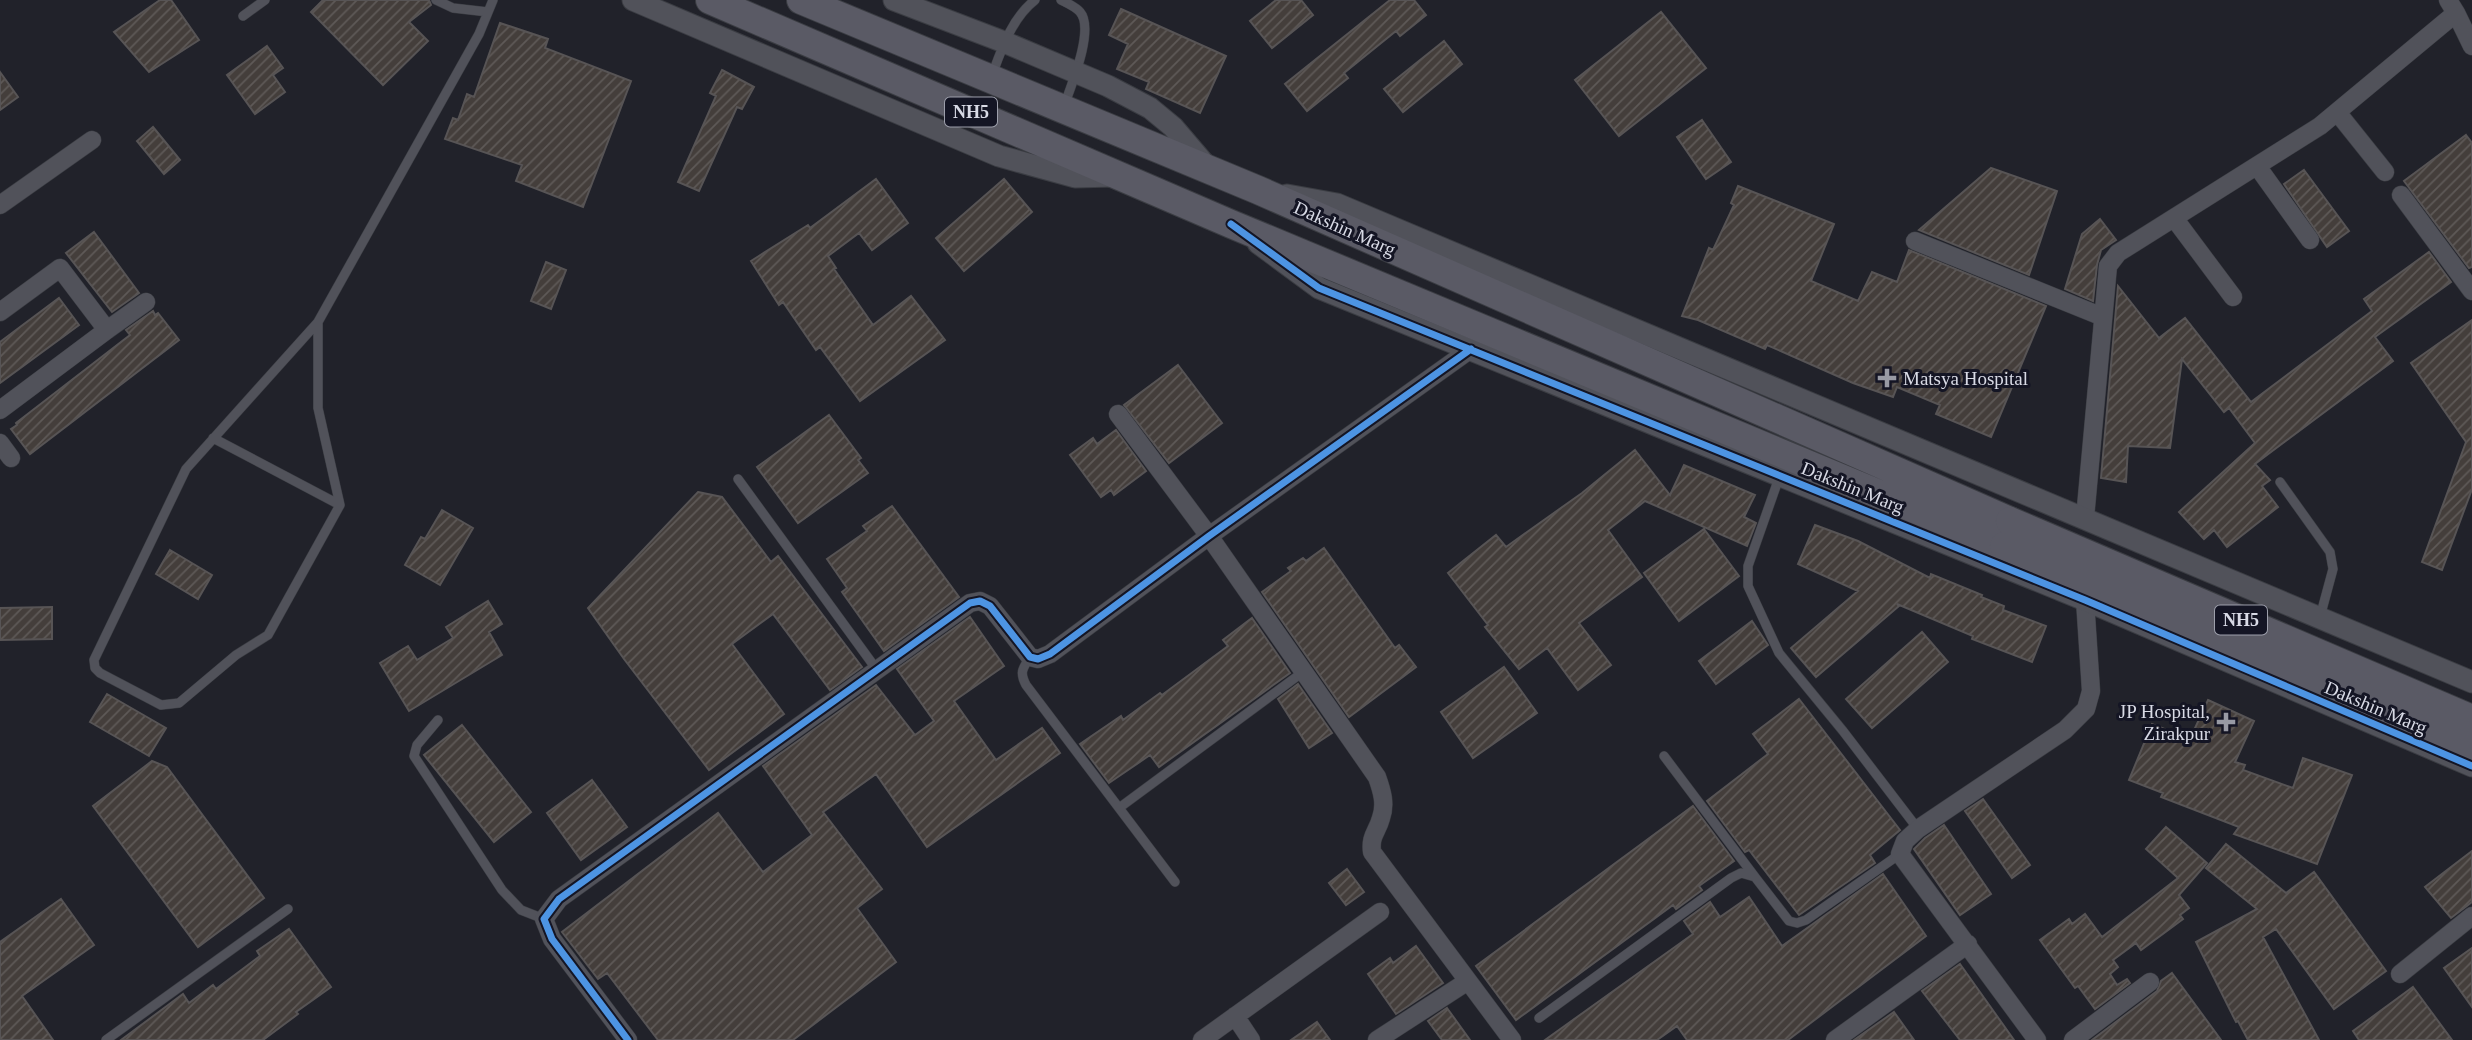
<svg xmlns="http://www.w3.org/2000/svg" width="2472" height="1040" font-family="'Times New Roman',serif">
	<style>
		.building { fill: url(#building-hatch); stroke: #575455; stroke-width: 2 }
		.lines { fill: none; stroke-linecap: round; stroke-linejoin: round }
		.service-casing { stroke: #3b3d43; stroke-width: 10 }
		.minor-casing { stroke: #3b3d43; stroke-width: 19 }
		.tertiary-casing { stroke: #3b3d43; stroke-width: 23 }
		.trunk-casing { stroke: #3b3d43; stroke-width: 30 }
		.service { stroke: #51525a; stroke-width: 9 }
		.minor { stroke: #51525a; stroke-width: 18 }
		.tertiary { stroke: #51525a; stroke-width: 21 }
		.trunk { stroke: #5a5a65; stroke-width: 28 }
		.trunk-bridge-casing { stroke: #3b3d43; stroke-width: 30; stroke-linecap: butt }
		.trunk-bridge { stroke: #5a5a65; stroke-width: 28 }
		.cycleway-casing { stroke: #141524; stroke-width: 11 }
		.cycleway { stroke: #4d94e3; stroke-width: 7 }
		.poi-dot { fill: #989aa4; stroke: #141524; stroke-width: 2.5 }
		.labels { text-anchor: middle; stroke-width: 6; stroke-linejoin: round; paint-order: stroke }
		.shield { fill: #141524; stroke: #9d9fab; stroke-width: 2 }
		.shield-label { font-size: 18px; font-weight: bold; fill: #d8dae5 }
		.street-label { font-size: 19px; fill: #d8dae5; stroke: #141524 }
		.poi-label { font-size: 19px; fill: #d8dae5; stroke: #141524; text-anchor: start }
	</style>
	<defs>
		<pattern id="building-hatch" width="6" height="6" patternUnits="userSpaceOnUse" patternTransform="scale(1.75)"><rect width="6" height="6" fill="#443e3b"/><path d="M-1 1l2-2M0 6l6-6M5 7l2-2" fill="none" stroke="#5e5957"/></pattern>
	</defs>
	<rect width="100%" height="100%" fill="#21222a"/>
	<!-- building -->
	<path class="building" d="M160,0H171L199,40L149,72L114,32Z
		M323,0H429L431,5L409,22L428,41L383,85L311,12Z
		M1276,0H1301L1313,15L1272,48L1250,21Z
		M1390,0H1414L1426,15L1400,36L1396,31L1344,73L1348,78L1307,111L1285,84Z
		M1121,9L1226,56L1200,113L1146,89L1149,82L1117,69L1128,44L1109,35Z
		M1661,12L1706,68L1619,136L1575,80Z
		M500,23L548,39L545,48L631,81L583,207L516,181L522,165L445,139L453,118L458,120L467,94L474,97Z
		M1444,41L1462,64L1403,112L1384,89Z
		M267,46L283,68L273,75L285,92L255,114L227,75Z
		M722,70L754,87L742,109L737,107L699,191L678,182L716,96L710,93Z
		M0,72L18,97L0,110Z
		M1702,120L1731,162L1706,179L1677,137Z
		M153,127L180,160L164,174L137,141Z
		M2466,135L2472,143V267L2469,268L2404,181Z
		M1991,168L2057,191L2029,275L1919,230Z
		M2304,170L2349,231L2327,247L2284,184Z
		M876,179L908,223L872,250L859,233L828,256L836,268L834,269L873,325L911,296L945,340L860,401L820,347L816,350L783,302L779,305L751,261L808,225L810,228Z
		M1004,179L1032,212L964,271L936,238Z
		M1738,186L1834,224L1811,281L1858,301L1872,272L1897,282L1909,250L2046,306L1991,437L1936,414L1940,405L1897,387L1893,397L1853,383L1767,345L1765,349L1698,320L1682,316L1709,248L1713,250L1734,205L1731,203Z
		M2100,219L2116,240L2101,250L2097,265L2093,301L2065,289L2082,234Z
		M94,232L139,293L112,312L66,253Z
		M2429,252L2451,282L2375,337L2393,361L2255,464L2270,480L2262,486L2278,507L2227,547L2214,530L2204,539L2179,512L2255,443L2229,408L2224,412L2182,359L2170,448L2128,446L2126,482L2101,478L2118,286L2159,338L2185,318L2251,402L2372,311L2364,299Z
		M546,262L566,270L551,309L531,301Z
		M59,298L79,325L0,383V342Z
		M153,311L155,315L158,313L179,340L30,454L11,429L17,425L16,423L130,335L126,330Z
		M2472,320V489L2442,570L2422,562L2466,442L2411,363Z
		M1178,365L1222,423L1169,463L1124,405Z
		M829,415L861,458L858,460L868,473L798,523L757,467Z
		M1116,430L1146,471L1114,495L1111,490L1101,497L1070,455L1093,438L1097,444Z
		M1635,450L1670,495L1684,465L1755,495L1744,517L1756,523L1747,546L1645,501L1608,530L1642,577L1579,623L1611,665L1578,690L1547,648L1519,669L1485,627L1488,625L1448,573L1496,535L1506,547L1582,493Z
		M698,492L722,497L771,562L778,556L862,667L830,690L773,614L732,644L784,714L709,770L624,659L588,608Z
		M892,506L959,597L884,651L842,592L847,588L827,559L867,531L863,526Z
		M442,510L473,528L440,585L405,565L421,537L425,539Z
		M1815,525L1858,541L1930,578L1931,574L1982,595L1981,597L2004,606L2003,610L2046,626L2032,662L1972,639L1973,636L1897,604L1899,606L1816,677L1791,648L1858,591L1798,564Z
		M1704,529L1739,576L1679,621L1644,573Z
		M1324,548L1395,648L1399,645L1416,667L1349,717L1262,592L1291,571L1288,568L1303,558L1306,561Z
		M170,550L212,575L198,599L156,574Z
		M488,601L502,624L489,632L502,655L409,711L380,663L408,646L417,660L453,638L446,627Z
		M52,607V639L0,640V608Z
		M970,617L1004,666L954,701L996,760L1042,728L1060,753L927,847L876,774L823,812L882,889L857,908L896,962L793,1040H658L607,973L598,979L562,932L718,813L763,872L812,835L763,766L876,685L915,735L934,721L897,669Z
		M1252,618L1290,673L1159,767L1150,755L1109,783L1080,744L1121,716L1123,720L1160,693L1162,695L1228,646L1223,640Z
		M1752,621L1768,645L1716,684L1699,661Z
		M1922,632L1948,662L1872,728L1846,699Z
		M1504,667L1537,713L1473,758L1441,712Z
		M1298,684L1332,733L1309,748L1278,699Z
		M107,694L166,728L149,756L90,722Z
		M1799,699L1900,830L1870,855L1875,863L1799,915L1749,850L1745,852L1707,801L1768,754L1753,734Z
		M2208,700L2254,721L2235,762L2245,765L2243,770L2293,788L2303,758L2352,775L2317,864L2234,834L2239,827L2161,797L2163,793L2129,780L2152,724L2190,739Z
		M462,725L531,812L494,842L424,755Z
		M152,761L167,767L264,898L198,947L93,806Z
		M592,780L627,827L581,860L547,813Z
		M1983,799L2030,865L2012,878L1965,811Z
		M1693,806L1734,861L1699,886L1702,890L1676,909L1673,905L1516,1020L1476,966Z
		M1944,825L1991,894L1960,915L1914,849L1925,838Z
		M2166,827L2207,863L2179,895L2189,908L2180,915L2183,919L2141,950L2136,943L2113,960L2118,967L2110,974L2117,985L2127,979L2130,983L2095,1009L2078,986L2075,988L2040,940L2069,919L2072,924L2085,914L2102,937L2178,878L2146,849Z
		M2226,844L2286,893L2314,872L2386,971L2334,1009L2276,929L2263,937L2319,1040H2248L2238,1021L2236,1022L2196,942L2257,909L2206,868Z
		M2472,851V902L2451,918L2425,887Z
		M1347,869L1364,892L1346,905L1329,883Z
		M1883,874L1926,936L1788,1040H1687L1677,1026L1657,1040H1545L1693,934L1684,921L1710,902L1720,917L1749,897L1782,946Z
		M61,899L94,945L22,996L53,1040H0V942Z
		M289,929L331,987L296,1012L298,1014L263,1040H121L183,994L189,1003L213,985L216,989L260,956L257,951Z
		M1416,946L1443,983L1396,1014L1368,974L1390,958L1393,963Z
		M2472,948V1007L2444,968Z
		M1960,964L2014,1040H1960L1922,991Z
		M2172,973L2221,1040H2092L2157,991L2161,981Z
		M2413,987L2452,1040H2359L2353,1031Z
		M1447,1008L1470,1040H1442L1428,1021Z
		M1894,1012L1914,1040H1854Z
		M1317,1022L1330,1040H1291Z"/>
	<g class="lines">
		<!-- service casing -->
		<g class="service-casing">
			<path id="service" d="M436,0L453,8L488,12
				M1061,0C1067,3 1076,7 1080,12C1095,29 1071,86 1064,106
				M243,16L265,0
				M992,75C1002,48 1012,18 1035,0
				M318,322V408L340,505L268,635L236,655L179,703L161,705L100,673L95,668L94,660L186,469L318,322L479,34L493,0
				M213,438L340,505
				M1780,475L1748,566V586L1779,653L1843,731L1918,829
				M738,479L877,670
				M2280,482L2330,552L2333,569L2320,617
				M1030,657C1023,668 1019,672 1026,685L1175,882
				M438,720L417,745L414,756L502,890L521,910L544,919
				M1664,756L1755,877
				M1119,808L1303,672
				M1539,1018L1731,878L1741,873L1755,877L1789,921L1797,923L1806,920L1900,854
				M106,1040L288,909"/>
		</g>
		<!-- minor casing -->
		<g class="minor-casing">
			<path id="minor" d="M2456,13L2472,46
				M2337,112L2385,172
				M2257,166L2310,240
				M2401,195L2472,291
				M0,205L92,140
				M2174,218L2233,297
				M1915,241L2103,317
				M0,312L60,268L107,330L0,410
				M107,330L146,302
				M1118,414L1209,536L1377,777C1382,791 1386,804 1381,818C1377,833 1370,835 1372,852L1512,1040
				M0,443L11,458
				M2085,518L2108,266L2118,253L2320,126L2456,13L2448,0
				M2400,974L2472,916
				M1235,1016L1251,1040
				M628,1040L552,939L544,919L559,899L970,603L980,601L990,606L1030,657L1038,659L1050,654L1209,536L1471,349
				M1202,1040L1380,912
				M1377,1040L1468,981
				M1835,1040L1968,944
				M2037,1040L1900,854L1905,841L1918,829L2065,730L2086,709L2091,691L2085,600
				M2073,1040L2150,982"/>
		</g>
		<!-- tertiary casing -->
		<g class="tertiary-casing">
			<path id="tertiary" d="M633,0L999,156L1075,177L1114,176
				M894,0L1004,42L1108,86L1150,108L1173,127L1208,168
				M1287,195L1337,204L2472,682
				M1258,243L1319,288L2085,600L2472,766"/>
		</g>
		<!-- trunk casing -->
		<g class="trunk-casing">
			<path id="trunk" d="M710,0L1231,224L2004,546
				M801,0L1258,190L2010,521"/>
		</g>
		<!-- service -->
		<use href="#service" class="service"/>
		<!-- minor -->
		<use href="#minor" class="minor"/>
		<!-- tertiary -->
		<use href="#tertiary" class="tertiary"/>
		<!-- trunk -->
		<use href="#trunk" class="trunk"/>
		<!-- trunk-bridge casing -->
		<g class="trunk-bridge-casing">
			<path id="trunk-bridge" d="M2010,521L2472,719
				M2004,546L2472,746"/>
		</g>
		<!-- trunk-bridge -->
		<use href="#trunk-bridge" class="trunk-bridge"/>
		<!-- cycleway casing -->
		<g class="cycleway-casing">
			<path id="cycleway" d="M1231,224L1319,288L2085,600L2472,766
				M628,1040L552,939L544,919L559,899L970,603L980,601L990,606L1030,657L1038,659L1050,654L1209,536L1471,349"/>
		</g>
		<!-- cycleway -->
		<use href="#cycleway" class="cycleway"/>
	</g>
	<!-- markers -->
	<g class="poi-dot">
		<path d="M1883.5 367.5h7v7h7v7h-7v7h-7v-7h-7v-7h7z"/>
		<path d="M2222.5 711.5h7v7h7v7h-7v7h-7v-7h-7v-7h7z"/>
	</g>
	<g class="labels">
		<!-- shield labels -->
		<g class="shield">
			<rect x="945" y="97.5" width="52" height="29" rx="5"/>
			<rect x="2215" y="605.5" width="52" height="29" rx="5"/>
		</g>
		<g class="shield-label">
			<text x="971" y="118">NH5</text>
			<text x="2241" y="626">NH5</text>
		</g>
		<!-- street labels -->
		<g class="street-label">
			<text transform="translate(1345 228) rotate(24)" y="7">Dakshin Marg</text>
			<text transform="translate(1853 487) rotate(22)" y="7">Dakshin Marg</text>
			<text transform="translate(2376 707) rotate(23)" y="7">Dakshin Marg</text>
		</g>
		<!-- poi labels -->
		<g class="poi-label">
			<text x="1903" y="385">Matsya Hospital</text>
			<text x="2210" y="718" text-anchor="end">JP Hospital,<tspan x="2210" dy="22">Zirakpur</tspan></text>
		</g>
	</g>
</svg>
